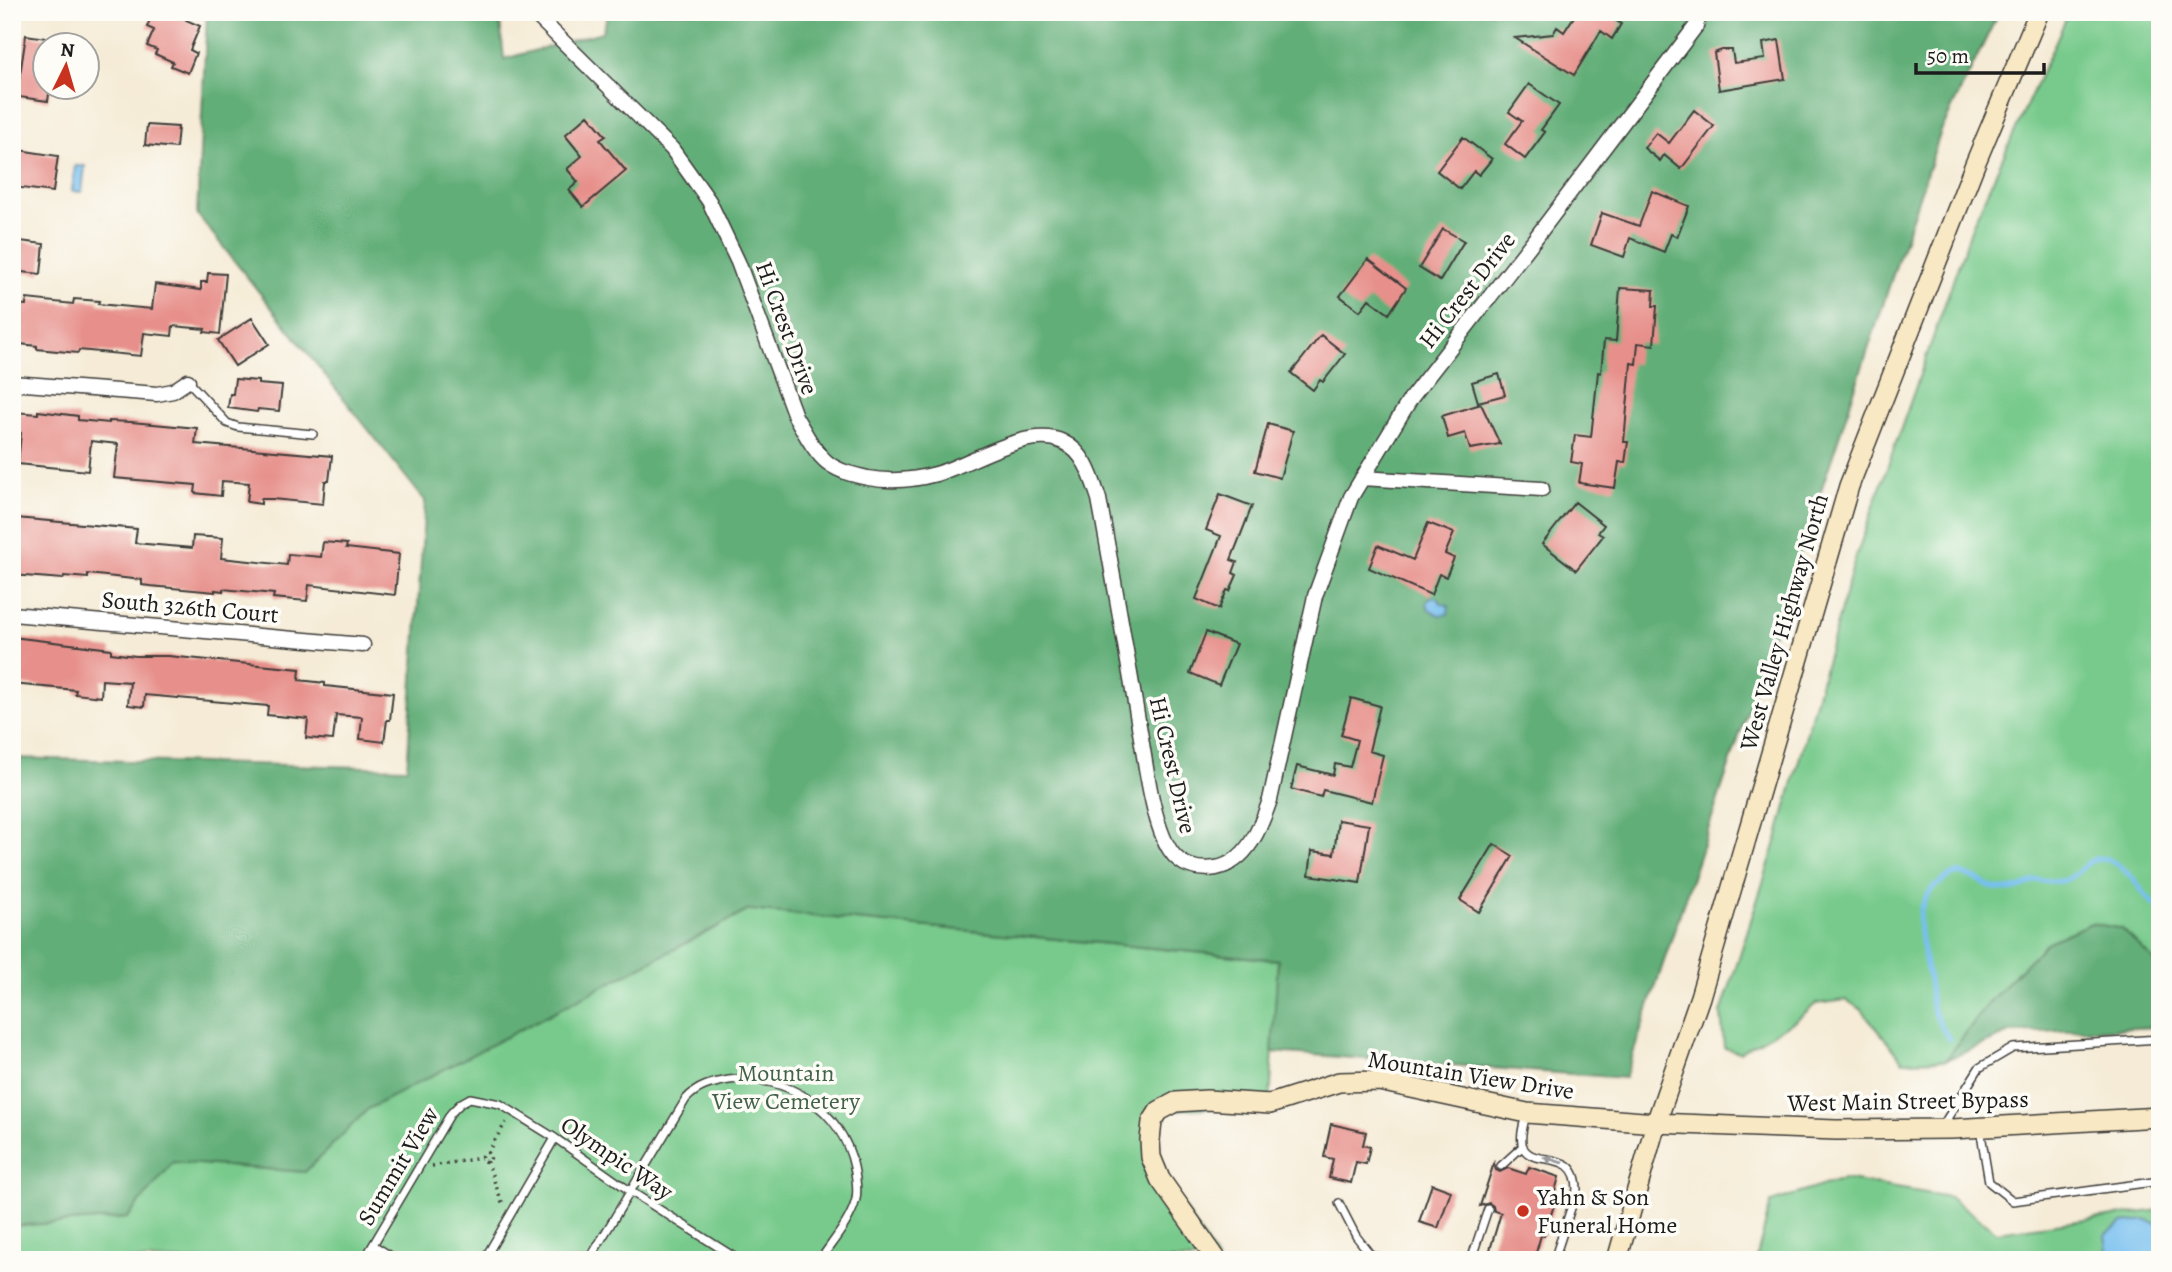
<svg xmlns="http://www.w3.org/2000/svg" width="2172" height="1272" font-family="Alegreya,serif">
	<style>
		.green { fill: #78ca8c; stroke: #4a7354; stroke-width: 2 }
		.forest { fill: #62ae78; stroke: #3f654a; stroke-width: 2 }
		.water { fill: #77bfef; stroke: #4a6e86; stroke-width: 2 }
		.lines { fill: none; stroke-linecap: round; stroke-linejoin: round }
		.stream { stroke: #77bfef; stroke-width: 5 }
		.building { fill: #e7908b }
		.lane-casing { stroke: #3d3b38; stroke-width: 10 }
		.street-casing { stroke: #3d3b38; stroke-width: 17 }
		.secondary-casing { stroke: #3d3b38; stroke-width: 22 }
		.path { stroke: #3d3b38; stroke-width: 3.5; stroke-dasharray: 2 5; stroke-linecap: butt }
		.lane { stroke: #fff; stroke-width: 7 }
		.street { stroke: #fff; stroke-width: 14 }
		.secondary { stroke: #f8e8c3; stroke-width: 19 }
		.oneway { fill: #999 }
		.poi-dot { fill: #c8321e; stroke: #fdfcf7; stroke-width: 2.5 }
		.labels { text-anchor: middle; stroke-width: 7; stroke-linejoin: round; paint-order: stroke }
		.street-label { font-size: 24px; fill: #1c1c1c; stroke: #fdfcf7 }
		.park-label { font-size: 24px; fill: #416249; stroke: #fdfcf7 }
		.poi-label { font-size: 24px; fill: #1c1c1c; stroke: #fdfcf7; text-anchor: start }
	</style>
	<rect width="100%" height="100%" fill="#fdfcf7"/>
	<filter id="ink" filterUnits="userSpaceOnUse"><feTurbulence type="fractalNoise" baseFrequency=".0143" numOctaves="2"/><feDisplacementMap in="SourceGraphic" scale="14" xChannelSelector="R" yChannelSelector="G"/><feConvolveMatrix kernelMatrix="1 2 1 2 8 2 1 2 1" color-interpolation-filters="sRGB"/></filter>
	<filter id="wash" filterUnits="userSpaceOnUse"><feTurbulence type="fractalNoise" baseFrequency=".00686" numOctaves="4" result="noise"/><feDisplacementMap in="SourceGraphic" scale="28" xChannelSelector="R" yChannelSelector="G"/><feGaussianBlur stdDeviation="1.57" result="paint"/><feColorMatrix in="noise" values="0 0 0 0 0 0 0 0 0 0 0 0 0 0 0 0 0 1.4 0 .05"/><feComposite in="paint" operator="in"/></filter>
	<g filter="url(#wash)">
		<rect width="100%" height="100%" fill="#f5ebd6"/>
		<!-- green -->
		<path class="green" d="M2069,12H2160V974L2151,957L2122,929L2091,923L2046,943L1988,1003L1946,1060L1903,1061L1862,1010L1846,1000L1816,1004L1795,1021L1740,1052L1724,1048L1721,1013L1777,839L1854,562L1974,221Z
			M749,910L1278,960L1270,1104L1159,1111L1151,1156L1217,1260H12V1226L127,1218L173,1162L305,1172L367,1109Z
			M1843,1179L1950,1197L1997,1232L2160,1210V1260H1756L1771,1202Z"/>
		<!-- forest -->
		<path class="forest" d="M207,12H499L504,59L602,32L609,12H1999L1941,131L1625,1078L1272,1052L1278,960L749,910L368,1109L305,1172L173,1162L127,1218L12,1226V758L407,768L425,501L197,214Z
			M2091,923L2122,929L2151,957L2160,974V1027L2010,1033L1946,1060L1988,1003L2046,943Z"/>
		<!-- water -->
		<path class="water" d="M75,166H85L82,192L72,191Z
			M1431,597L1438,598L1441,603L1449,606L1448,614L1439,615L1429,609L1427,603Z
			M2145,1220L2160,1225V1254L2153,1260H2108L2105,1235L2123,1223Z"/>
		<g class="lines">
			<!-- stream -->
			<path class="stream" d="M1949,1039C1944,1030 1937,1020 1933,1011C1930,999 1931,986 1928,974C1922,943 1908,909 1937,885C1942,881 1948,876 1955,874C1973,870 1989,895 2015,889C2022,888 2028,883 2034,881C2045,878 2055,884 2066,880C2081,874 2088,854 2106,859C2130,866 2141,895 2160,910"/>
		</g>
		<g id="blocks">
			<!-- building -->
			<path class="building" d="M153,12H178L187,16L186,20L200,26L190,50L196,53L188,73L171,66L173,62L155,54L157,50L147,46L154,30L147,27Z
				M1577,12H1618L1614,19L1621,24L1612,39L1601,31L1574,75L1515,38L1553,34L1557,27L1564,32Z
				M26,35L46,38V88H50L48,101L12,96V88H18Z
				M1779,40L1785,79L1719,90L1714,53L1722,50H1732L1734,63L1765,59L1763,43Z
				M1529,84L1559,105L1541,130L1545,132L1525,159L1505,144L1522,121L1509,112Z
				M1694,110L1714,126L1681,169L1664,155L1660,161L1644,148L1656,133L1669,143Z
				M588,115L606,136L600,140L626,171L583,207L569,190L578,182L567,169L582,156L565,135Z
				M147,125L178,127L176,148L145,145Z
				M1463,137L1492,159L1479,175L1474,171L1460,189L1437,171Z
				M19,150L58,156L53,192L13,187Z
				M1652,191L1689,206L1677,237L1671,234L1664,252L1630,238L1624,257L1591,245L1602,213L1639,226Z
				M1443,229L1464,241L1440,281L1419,268Z
				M12,240L44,244L41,274L12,271Z
				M1368,259L1406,288L1389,314L1369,299L1360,311L1340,296Z
				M208,273L226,274L220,334L204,332L205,329L173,326L172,336L144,333L141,356L79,350L78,353L37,349V346L12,343V304L26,305L27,299L73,304L74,299L99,301L98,304L152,309L155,284L201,290V282H207Z
				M1620,288L1654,290L1653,306H1657L1654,345L1638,343L1636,364L1631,363L1624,442H1628L1625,463L1619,462L1615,488L1579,483L1582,464L1571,462L1575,435L1591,437L1598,372L1601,373L1604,340L1616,341Z
				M252,318L269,344L235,366L218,340Z
				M1321,335L1345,354L1323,382L1320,380L1313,390L1291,373Z
				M1499,374L1505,395L1478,402L1472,382Z
				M235,379L258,381V384L282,386L279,411L258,409L257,412L228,408L230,394H233Z
				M1481,404L1500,444L1470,449L1465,433L1448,438L1442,416Z
				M38,411L78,416V420L109,423V421L131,422L197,428L195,444L332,456L329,481H325L323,504L272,499H261V504L247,502L249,483L222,481L221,496L195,493L196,485L114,478L118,444L91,441L88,471L18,464L21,433L12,432L14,412L38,414Z
				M1268,424L1293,431L1280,478L1255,471Z
				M1220,494L1252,506L1231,560L1237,562L1233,573L1237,575L1230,591L1227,590L1219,609L1196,599L1221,536L1206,530Z
				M1575,502L1604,525L1598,533L1603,536L1576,570L1542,544Z
				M16,518L137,529L135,543L192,548L193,536L223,538L221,558L287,565L288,554L321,557L323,542L347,544L346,548L399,554L395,595L309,585L307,601L273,598L274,594L223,589V591L215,590V592L150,586L142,585V580L88,574V578L64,576L63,579L12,575Z
				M1428,523L1454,533L1445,554L1454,558L1446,577L1439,574L1431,595L1369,568L1378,545L1413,560Z
				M1206,632L1236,644L1219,685L1190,673Z
				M12,637L111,649V653L136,656H168L300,669L299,680L325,683V686L393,693L390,720H387L384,742L360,739L362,717L336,715L333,740L306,738L308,719L267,715L268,706L145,695L144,707L128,705L130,682L102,680L101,697L75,694L76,690L12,684Z
				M1351,698L1380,706L1369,751L1383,755L1372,802L1323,790L1321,797L1291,789L1297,766L1333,775L1335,764L1350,767L1357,740L1341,735Z
				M1338,820L1369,825L1360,883L1309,875L1312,851L1334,854Z
				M1494,844L1513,856L1479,912L1460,900Z
				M1331,1124L1366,1132L1363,1145L1370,1147L1366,1164L1356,1162L1351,1183L1329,1178L1333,1159L1324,1157Z
				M1494,1163L1496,1170L1500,1172L1508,1168L1526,1174L1529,1167L1559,1177L1554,1195L1557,1196L1544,1236L1541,1235L1534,1260H1487L1501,1213L1494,1211L1493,1206L1489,1203L1480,1206Z
				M1432,1184L1451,1191L1438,1228L1419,1222Z"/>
		</g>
	</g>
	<g filter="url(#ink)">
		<use href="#blocks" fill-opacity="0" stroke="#3d3b38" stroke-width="2"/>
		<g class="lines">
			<!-- lane casing -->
			<g class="lane-casing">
				<path id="lane" d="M188,381L227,423L238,427L313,434
					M1526,1114C1524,1124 1519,1137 1523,1147C1533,1169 1577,1146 1577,1190L1554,1260
					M1943,1125L1979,1068L2013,1048L2160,1039
					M1980,1128L1989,1182L2013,1201L2160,1181
					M1501,1166L1523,1146
					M1339,1203L1356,1236L1370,1254L1385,1260
					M373,1245L397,1260
					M364,1260L451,1113L461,1103L470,1098L500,1104L555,1138L630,1191L739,1260
					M484,1260L555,1138
					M589,1260L686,1099C698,1086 711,1083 729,1080C786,1073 842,1109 854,1167C856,1177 858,1189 856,1199C851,1221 832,1242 820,1260
					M1471,1260L1488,1209"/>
			</g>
			<!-- street casing -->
			<g class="street-casing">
				<path id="street" d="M533,12L672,149L709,201L738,262L795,416C804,431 814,452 828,463C840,472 854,475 868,478C890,482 914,480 936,474C971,464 1028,425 1063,442C1085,452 1092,478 1099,499C1113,574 1126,650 1139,726C1145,758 1152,823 1170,850C1180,866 1198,871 1216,868C1248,862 1261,826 1270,800L1315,596L1351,497L1411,398L1534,240L1696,26L1700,12
					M12,383L157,394L173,391L188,381
					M1362,478L1542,489
					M12,614L363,645"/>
			</g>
			<!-- secondary casing -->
			<g class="secondary-casing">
				<path id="secondary" d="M1217,1260L1160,1179L1151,1157L1150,1140L1152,1122L1159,1111L1176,1102L1207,1100L1270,1104L1339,1082L1379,1081L1527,1113L1656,1123L1836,1130L1952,1129L2160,1117
					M1617,1260L1656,1123L1700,997L1849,486L1975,164L2039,12"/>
			</g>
			<!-- path -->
			<path class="path" d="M481.5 1157a4.5 4.5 0 1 1 9 0a4.5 4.5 0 1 1-9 0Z
				M487,1153L506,1122
				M487,1161L503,1205
				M432,1166L481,1158"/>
			<!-- lane -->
			<use href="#lane" class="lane"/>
			<!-- street -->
			<use href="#street" class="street"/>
			<!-- secondary -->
			<use href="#secondary" class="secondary"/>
		</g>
		<!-- one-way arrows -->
		<defs><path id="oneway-solid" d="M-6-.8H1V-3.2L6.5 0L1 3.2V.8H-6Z" transform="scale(1.75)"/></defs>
		<use class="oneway" href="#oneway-solid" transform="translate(1553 1160) rotate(-163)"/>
	</g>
	<!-- markers -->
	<circle class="poi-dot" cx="1523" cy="1211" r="7"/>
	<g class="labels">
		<!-- street labels -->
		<g class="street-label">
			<text transform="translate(1467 290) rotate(-52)" y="8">Hi Crest Drive</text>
			<text transform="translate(787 328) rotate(70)" y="8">Hi Crest Drive</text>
			<text transform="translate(190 607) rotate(5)" y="8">South 326th Court</text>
			<text transform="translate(1784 622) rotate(-74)" y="8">West Valley Highway North</text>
			<text transform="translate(1173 765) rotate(77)" y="8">Hi Crest Drive</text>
			<text transform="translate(1471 1075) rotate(9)" y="8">Mountain View Drive</text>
			<text transform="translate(1908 1101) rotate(-1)" y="8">West Main Street Bypass</text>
			<text transform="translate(617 1158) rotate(34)" y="8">Olympic Way</text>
			<text transform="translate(398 1166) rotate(-59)" y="8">Summit View</text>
		</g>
		<!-- park labels -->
		<g class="park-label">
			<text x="786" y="1081">Mountain<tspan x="786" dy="28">View Cemetery</tspan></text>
		</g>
		<!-- poi labels -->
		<g class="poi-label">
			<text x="1537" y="1205">Yahn &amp; Son<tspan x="1537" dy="28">Funeral Home</tspan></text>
		</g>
	</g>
	<!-- margin -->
	<rect width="2172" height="1272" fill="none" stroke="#fdfcf7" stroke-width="42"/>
	<!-- north arrow -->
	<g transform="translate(66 66) rotate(5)"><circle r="33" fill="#fdfcf7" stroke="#a3a29f" stroke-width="2"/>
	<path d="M0-5L12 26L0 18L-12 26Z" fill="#c8321e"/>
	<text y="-10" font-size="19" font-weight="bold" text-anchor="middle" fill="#1c1c1c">N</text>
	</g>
	<!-- scale -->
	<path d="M1916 63v10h128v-10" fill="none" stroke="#1c1c1c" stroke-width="3.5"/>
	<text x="1927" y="63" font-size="21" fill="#1c1c1c" stroke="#fdfcf7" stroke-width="5" paint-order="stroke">50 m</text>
</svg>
